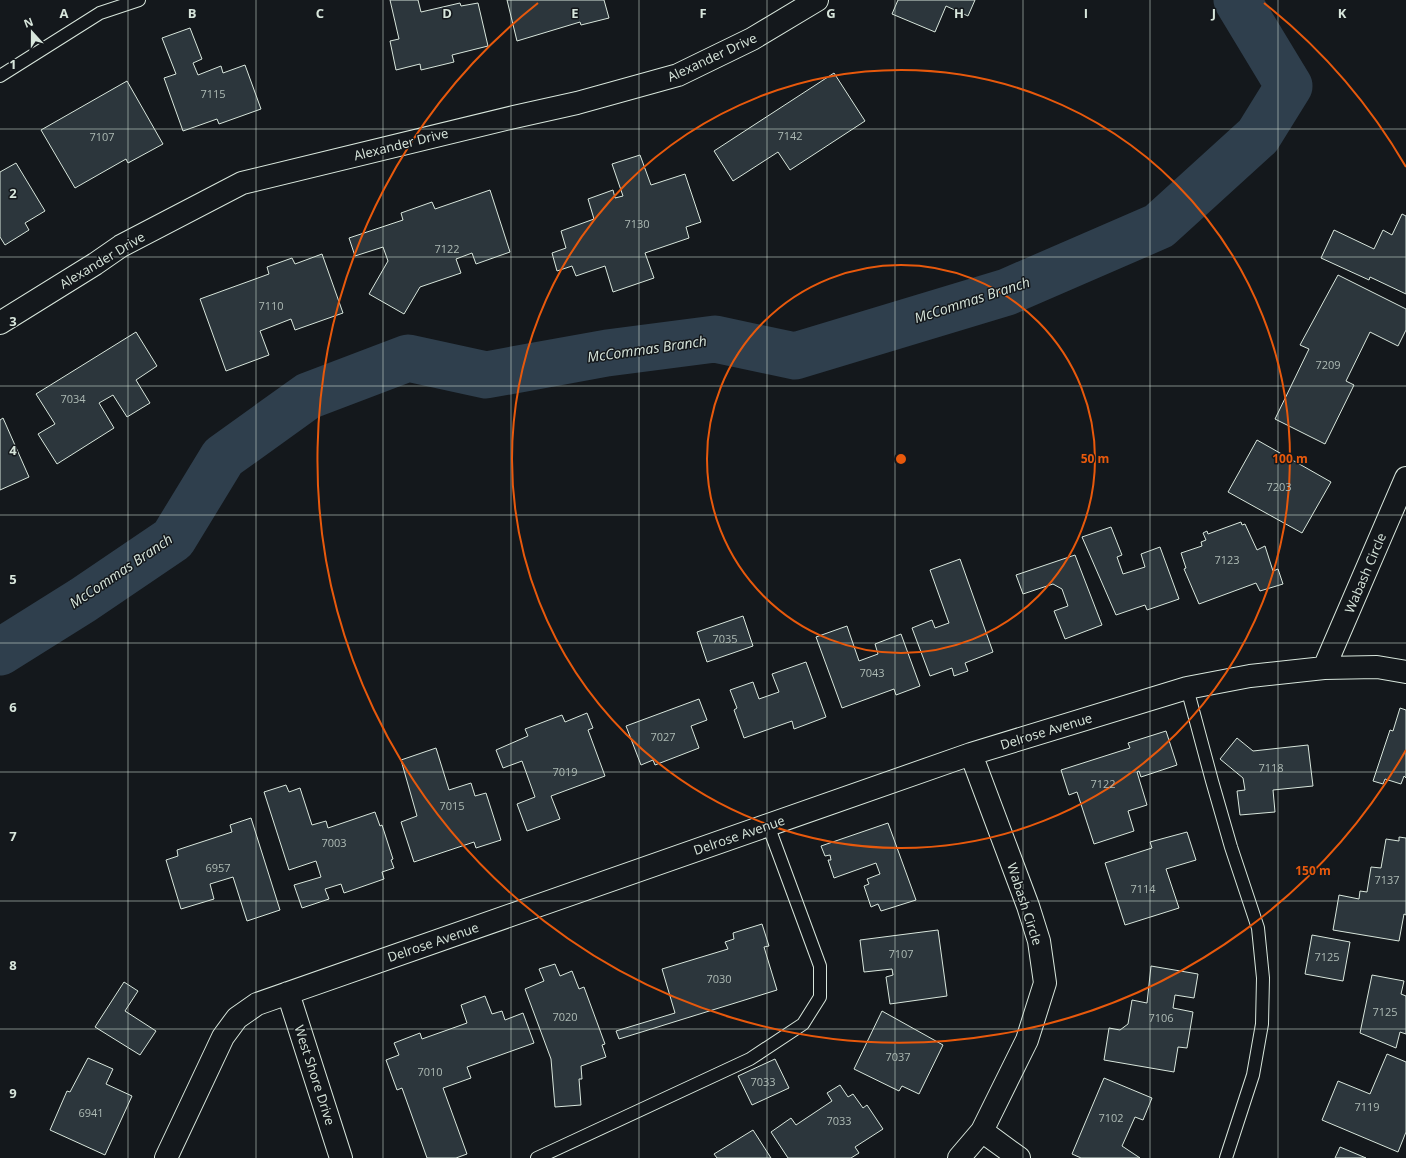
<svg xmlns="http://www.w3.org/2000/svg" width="1406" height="1158" font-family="'Open Sans',sans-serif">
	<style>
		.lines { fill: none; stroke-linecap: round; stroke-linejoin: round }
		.river { stroke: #2f3f4d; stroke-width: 47 }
		.building { fill: #2c363c; stroke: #d8e6dc }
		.lane-casing { stroke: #d8e6dc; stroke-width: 14 }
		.street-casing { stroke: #d8e6dc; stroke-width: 24 }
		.lane { stroke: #14181c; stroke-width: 12 }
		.street { stroke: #14181c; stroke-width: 22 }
		.grid { fill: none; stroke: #d8e6dc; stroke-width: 1; stroke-opacity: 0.55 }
		.ring { fill: none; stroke: #e8590c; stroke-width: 2 }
		.labels { text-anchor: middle; stroke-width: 3; stroke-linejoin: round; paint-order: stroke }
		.number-label { font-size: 11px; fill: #adbab4 }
		.street-label { font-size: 13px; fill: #d8e6dc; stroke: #14181c }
		.water-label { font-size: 14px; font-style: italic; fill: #d8e6dc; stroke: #14181c }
		.grid-label { font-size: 13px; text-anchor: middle; font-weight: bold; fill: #d8e6dc; stroke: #14181c; stroke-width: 3; stroke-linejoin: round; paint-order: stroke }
		.centre { fill: #e8590c; stroke: #14181c; stroke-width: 2 }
		.ring-label { font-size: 12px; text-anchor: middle; font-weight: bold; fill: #e8590c; stroke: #14181c; stroke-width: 3; stroke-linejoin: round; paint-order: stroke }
	</style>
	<rect width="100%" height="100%" fill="#14181c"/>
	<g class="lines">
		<!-- river -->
		<path class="river" d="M0,652L83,600L173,539L223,457L308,396L408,358L486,375L607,353L715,339L795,356L1007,292L1159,226L1258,136L1289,86L1237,0"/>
	</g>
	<!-- building -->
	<path class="building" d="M390,0H418L421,12L460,3L461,6L478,3L488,46L452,55L454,62L421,70L420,64L396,70L390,41L399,39Z
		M507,0H604L609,18L581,25L580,22L517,41Z
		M898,0H975L968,16L946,6L935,32L892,14Z
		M190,28L202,59L193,63L198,75L221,66L223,73L245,65L261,109L219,124L217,119L183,131L164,78L176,74L162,38Z
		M834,73L865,121L790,170L778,152L733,181L714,151Z
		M127,81L163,144L128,163L126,159L75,188L41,130Z
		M640,155L651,185L685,174L701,222L686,227L689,238L645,253L654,278L613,292L605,266L576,276L572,266L557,271L552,253L566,248L561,231L594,219L588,199L613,190L615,198L623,196L612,164Z
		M16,163L45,211L25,223L29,230L5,245L0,237V172Z
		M490,190L510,252L476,264L472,253L456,259L461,273L420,287L404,314L369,294L388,261L383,247L355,256L349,238L403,220L401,213L432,202L435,209Z
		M1402,214L1406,216V294L1370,277L1369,280L1321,258L1334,230L1374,249L1383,230L1392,235Z
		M322,254L343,313L295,330L291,319L260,331L269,355L226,371L200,299L269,274L267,267L292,258L295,264Z
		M1338,275L1406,309V330L1398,346L1370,332L1346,381L1354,385L1325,444L1275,419L1309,349L1300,345Z
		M136,332L157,366L136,380L150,403L127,417L113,395L99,403L114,428L57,464L38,434L55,424L36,394Z
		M3,418L29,477L0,490V420Z
		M1257,440L1331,482L1302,533L1228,492Z
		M1241,522L1242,525L1245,524L1257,550L1265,546L1273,571L1278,569L1283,584L1260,591L1256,583L1199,604L1184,569L1186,568L1181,553L1202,546L1201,542L1206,540L1203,533L1207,531L1208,534Z
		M1111,527L1122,555L1117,557L1123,574L1145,567L1141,554L1160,547L1179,599L1147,610L1145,605L1116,615L1082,537Z
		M1075,555L1102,625L1065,639L1054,611L1068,606L1062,589L1053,584L1023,594L1016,575Z
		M960,559L993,652L965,663L968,671L954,676L952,668L930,676L912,628L932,620L935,628L949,623L930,570Z
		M743,616L753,646L707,662L697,632Z
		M847,626L859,661L878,654L875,644L901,634L920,686L896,695L894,689L842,708L816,637Z
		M806,662L826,717L794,729L792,721L744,738L734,710L737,708L730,690L753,682L759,699L779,692L772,674Z
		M699,699L707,720L691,726L699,748L655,765L653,760L641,765L626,726Z
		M1400,708L1406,710V778L1404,776L1401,784L1385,779L1383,784L1373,781L1390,730L1393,731Z
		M587,713L593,728L588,730L605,776L551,796L560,819L527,831L517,804L535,797L522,761L503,768L496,750L528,736L525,729L562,715L565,722Z
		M1166,731L1177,765L1141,777L1139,771L1137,772L1147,805L1128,811L1134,831L1094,844L1077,792L1069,795L1061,770L1130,748L1128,743Z
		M1237,738L1253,751L1308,745L1313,786L1273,790L1275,812L1240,815L1237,791L1245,790L1243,778L1220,759Z
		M436,748L449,790L471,783L475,796L486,793L501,840L476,848L474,842L414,862L401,822L417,816L401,760Z
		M286,785L289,792L300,788L312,825L326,821L328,828L375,812L380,826L382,825L393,859L391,860L394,868L382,872L384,879L344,893L341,884L325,889L329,899L302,908L294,885L321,877L316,861L289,870L264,792Z
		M251,818L280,910L247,921L233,877L210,884L214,899L181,909L166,860L178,856L177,850L232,832L230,825Z
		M888,823L916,900L881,911L878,904L871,907L864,886L869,884L867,879L880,874L876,863L834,878L828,860H831L830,855L825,856L821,846Z
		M1187,832L1196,860L1166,869L1179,908L1125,925L1105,863L1152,848L1150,842Z
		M1399,837L1406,838V915L1404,914L1399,941L1333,930L1339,895L1359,899L1360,891L1367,892L1371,867L1381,868L1386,839L1399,841Z
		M762,924L769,946L764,947L777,990L619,1039L616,1031L675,1013L662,969L728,949L725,942L734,939L733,933Z
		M938,930L947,996L890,1004L886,977L893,975L892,969L864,972L860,940Z
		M1312,935L1350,942L1343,981L1305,974Z
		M555,964L560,976L572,971L579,989L584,987L605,1044L602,1045L606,1057L581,1066L582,1079H579L581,1105L555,1107L551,1059L525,989L544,981L539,969Z
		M1151,966L1198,974L1194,998L1175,995L1173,1008L1193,1012L1187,1048L1178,1047L1174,1072L1104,1060L1109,1028L1120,1030L1128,1024L1132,1000L1147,1003Z
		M1372,975L1404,981L1401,994L1406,996V1034L1400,1032L1396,1048L1360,1033Z
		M124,982L138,991L125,1011L156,1031L140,1055L95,1027Z
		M485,996L492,1014L502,1011L505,1020L523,1013L534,1043L467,1067L471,1078L443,1088L467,1154L456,1158H427L402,1088L397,1090L386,1060L399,1055L394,1043L420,1033L422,1039L467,1023L461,1005Z
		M882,1011L943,1045L919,1094L902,1086L899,1091L854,1069Z
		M1387,1054L1406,1062V1132L1398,1152L1322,1120L1338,1081L1370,1094Z
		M88,1058L113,1069L106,1084L132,1096L105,1155L50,1130L67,1091L70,1092Z
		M775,1059L789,1088L752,1105L738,1076Z
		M1104,1078L1152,1098L1143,1120L1135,1117L1122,1146L1140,1158H1081L1072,1154Z
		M840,1085L848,1097L853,1094L863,1108L867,1105L883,1129L855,1147L859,1153L851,1158H788L771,1132L791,1118L796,1125L832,1101L827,1093Z
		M753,1130L771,1158H717L714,1154Z
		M1340,1147L1366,1158H1335Z"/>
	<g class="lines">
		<!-- lane casing -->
		<g class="lane-casing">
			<path id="lane" d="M0,76L100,13L139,0
				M1187,688L1212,781L1231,847L1258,928L1263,978L1262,1024L1253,1075L1226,1158
				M537,1158L750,1059L803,1024L820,997V966L768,825"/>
		</g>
		<!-- street casing -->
		<g class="street-casing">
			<path id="street" d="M0,323L95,264L121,246L242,183L514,117L577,103L678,75L752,39L817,0
				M1324,668L1406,478
				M288,993L341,1158
				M982,1131L1019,1158
				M166,1158L223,1037L237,1018L257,1004L971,754L1187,688L1250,676L1324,668L1377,667L1406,672
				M959,1158L982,1131L1027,1040L1045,983L1039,941L1028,906L971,754"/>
		</g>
		<!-- lane -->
		<use href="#lane" class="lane"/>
		<!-- street -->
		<use href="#street" class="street"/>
	</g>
	<!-- grid -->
	<path class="grid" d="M128,0V1158M256,0V1158M383,0V1158M511,0V1158M639,0V1158M767,0V1158M895,0V1158M1023,0V1158M1150,0V1158M1278,0V1158M0,129H1406M0,257H1406M0,386H1406M0,515H1406M0,643H1406M0,772H1406M0,901H1406M0,1029H1406"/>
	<!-- distance rings -->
	<g class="ring">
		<circle cx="901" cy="459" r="194"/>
		<circle cx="901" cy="459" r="389"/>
		<path d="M1406 750A583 583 0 1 1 538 3M1264 3A583 583 0 0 1 1406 167"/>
	</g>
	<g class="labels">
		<!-- number labels -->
		<g class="number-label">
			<text x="213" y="98">7115</text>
			<text x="790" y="140">7142</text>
			<text x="102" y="141">7107</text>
			<text x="637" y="228">7130</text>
			<text x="447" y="253">7122</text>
			<text x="271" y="310">7110</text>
			<text x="1328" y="369">7209</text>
			<text x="73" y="403">7034</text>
			<text x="1279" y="491">7203</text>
			<text x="1227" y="564">7123</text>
			<text x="725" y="643">7035</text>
			<text x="872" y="677">7043</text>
			<text x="663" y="741">7027</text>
			<text x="1271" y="772">7118</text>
			<text x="565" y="776">7019</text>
			<text x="1103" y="788">7122</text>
			<text x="452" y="810">7015</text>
			<text x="334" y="847">7003</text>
			<text x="218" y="872">6957</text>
			<text x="1387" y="884">7137</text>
			<text x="1143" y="893">7114</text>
			<text x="901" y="958">7107</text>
			<text x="1327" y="961">7125</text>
			<text x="719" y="983">7030</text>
			<text x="1385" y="1016">7125</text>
			<text x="565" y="1021">7020</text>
			<text x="1161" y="1022">7106</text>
			<text x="898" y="1061">7037</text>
			<text x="430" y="1076">7010</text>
			<text x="763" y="1086">7033</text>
			<text x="1367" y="1111">7119</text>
			<text x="91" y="1117">6941</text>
			<text x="1111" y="1122">7102</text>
			<text x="839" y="1125">7033</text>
		</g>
		<!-- street labels -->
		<g class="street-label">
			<text transform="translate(712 57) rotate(-25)" y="5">Alexander Drive</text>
			<text transform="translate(401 144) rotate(-14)" y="5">Alexander Drive</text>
			<text transform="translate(102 260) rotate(-31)" y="5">Alexander Drive</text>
			<text transform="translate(1365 573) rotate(-67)" y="5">Wabash Circle</text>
			<text transform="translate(1046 731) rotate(-17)" y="5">Delrose Avenue</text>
			<text transform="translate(739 835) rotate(-19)" y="5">Delrose Avenue</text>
			<text transform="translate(1025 904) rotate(72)" y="5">Wabash Circle</text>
			<text transform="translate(433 942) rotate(-19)" y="5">Delrose Avenue</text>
			<text transform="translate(315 1075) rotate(72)" y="5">West Shore Drive</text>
		</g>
		<!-- water labels -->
		<g class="water-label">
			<text transform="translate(972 300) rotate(-18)" y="5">McCommas Branch</text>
			<text transform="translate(647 349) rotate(-8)" y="5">McCommas Branch</text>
			<text transform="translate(121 571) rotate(-34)" y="5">McCommas Branch</text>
		</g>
	</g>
	<g class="grid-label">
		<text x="64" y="18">A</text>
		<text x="192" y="18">B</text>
		<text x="320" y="18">C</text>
		<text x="447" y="18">D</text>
		<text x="575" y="18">E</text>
		<text x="703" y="18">F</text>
		<text x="831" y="18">G</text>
		<text x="959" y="18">H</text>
		<text x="1086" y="18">I</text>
		<text x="1214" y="18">J</text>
		<text x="1342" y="18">K</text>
		<text x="13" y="69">1</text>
		<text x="13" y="198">2</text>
		<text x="13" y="326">3</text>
		<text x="13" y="455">4</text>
		<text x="13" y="584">5</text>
		<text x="13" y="712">6</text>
		<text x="13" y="841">7</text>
		<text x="13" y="970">8</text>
		<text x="13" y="1098">9</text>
	</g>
	<circle cx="901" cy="459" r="6" class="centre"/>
	<g class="ring-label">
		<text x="1095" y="463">50 m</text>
		<text x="1290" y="463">100 m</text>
		<text x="1313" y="875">150 m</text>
	</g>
	<!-- north arrow -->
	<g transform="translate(32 32) rotate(339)" stroke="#14181c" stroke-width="3" paint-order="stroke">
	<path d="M0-3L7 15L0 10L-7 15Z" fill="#d8e6dc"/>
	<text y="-6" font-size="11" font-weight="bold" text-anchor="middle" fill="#d8e6dc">N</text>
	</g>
</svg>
